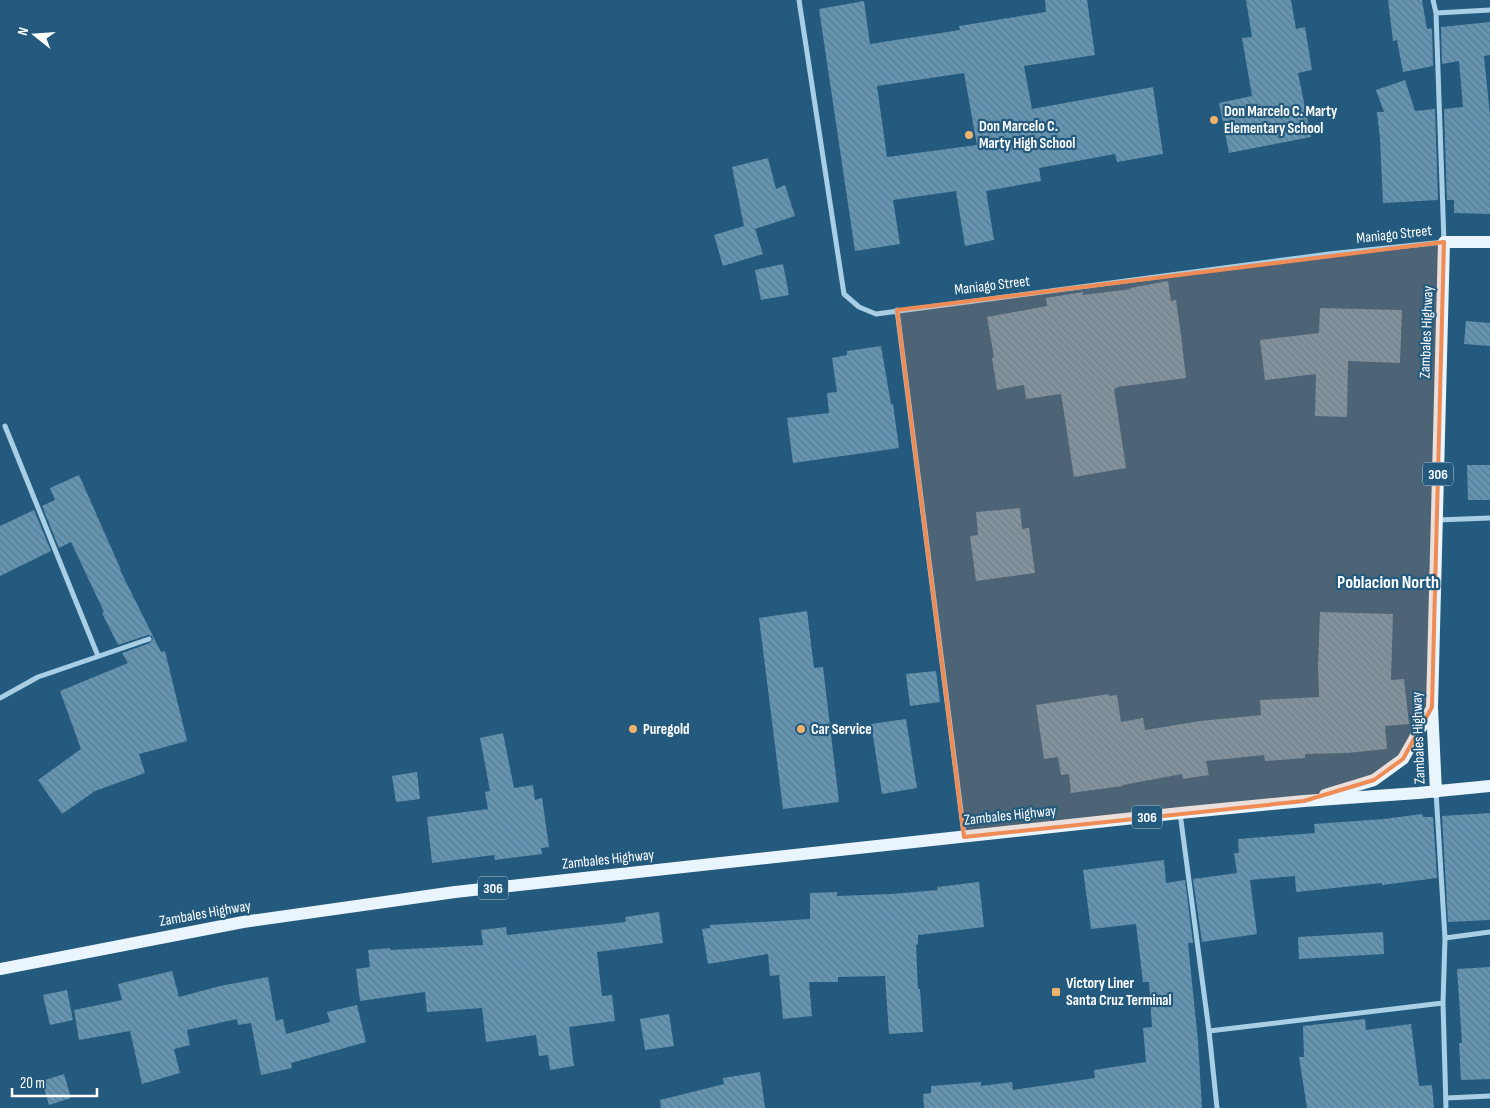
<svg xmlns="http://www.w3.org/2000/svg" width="1490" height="1108" font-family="'Sofia Sans Condensed',sans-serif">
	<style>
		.building { fill: url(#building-back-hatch); fill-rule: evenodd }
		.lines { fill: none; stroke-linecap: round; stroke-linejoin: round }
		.minor { stroke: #a8cfe6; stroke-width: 5 }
		.primary { stroke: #e9f4fd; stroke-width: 12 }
		.marked { fill: #ef8b55; fill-opacity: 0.2; stroke: #ef8b55; stroke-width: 4; stroke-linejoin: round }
		.poi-dot { fill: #f0b36b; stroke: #235a7d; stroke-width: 2 }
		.labels { text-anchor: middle; stroke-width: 4.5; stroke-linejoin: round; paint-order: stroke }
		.shield { fill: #235a7d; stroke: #bdced8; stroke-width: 1 }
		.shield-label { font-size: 14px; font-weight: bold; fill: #fff }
		.poi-label { font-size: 15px; font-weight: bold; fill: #fff; stroke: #235a7d; text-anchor: start }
		.street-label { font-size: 15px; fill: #fff; stroke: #235a7d }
		.quarter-label { font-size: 18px; font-weight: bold; fill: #fff; stroke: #235a7d }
	</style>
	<defs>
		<pattern id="building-back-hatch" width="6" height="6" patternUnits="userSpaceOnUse" patternTransform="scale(1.25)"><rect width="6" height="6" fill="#6595b2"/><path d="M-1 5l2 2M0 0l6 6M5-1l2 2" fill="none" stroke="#5c7b8e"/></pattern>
	</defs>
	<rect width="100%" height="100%" fill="#235a7d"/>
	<!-- building -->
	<path class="building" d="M1045,0H1087L1095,55L1024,66L1032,109L1153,87L1163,154L1117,162L1115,154L1039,168L1041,181L986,191L994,240L965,246L956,191L893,200L900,244L855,251L819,9L864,1L870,44L960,30L959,26L1046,12ZM964,73L977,145L887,157L877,86Z
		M1246,0H1291L1296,29L1305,27L1312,70L1298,73L1311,137L1229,153L1219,103L1252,96L1242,38L1252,37Z
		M1388,0H1422L1427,29L1432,28L1433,66L1403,72L1397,40L1393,41Z
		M1490,22V55L1484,56L1490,115V214L1454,213V200H1447L1444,109L1463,107L1459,61L1442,64L1441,27Z
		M1405,80L1415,111L1435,109L1438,200L1383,203L1380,139L1377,112H1384L1376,90Z
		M768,158L776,189L785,185L795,216L755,229L763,254L723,266L714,235L744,226L732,167Z
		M783,264L789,295L761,300L755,270Z
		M1168,281L1171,301L1176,300L1181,335L1186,378L1117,387V388L1114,389L1126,468L1074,477L1061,394L1026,399L1024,385L997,390L992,358L994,357L987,317L1047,306L1046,298L1083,292V295L1131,289L1130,288Z
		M1320,308L1402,310L1400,363L1348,361L1347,417L1315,416L1316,374L1265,380L1260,340L1319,333Z
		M1466,321L1490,323V346L1464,344Z
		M881,346L891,404H893L899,448L793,463L787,418L829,413L827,393L837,392L832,358L847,355V351Z
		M1467,465H1490V500H1468Z
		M79,475L121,570H120L161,652L165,651L187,741L139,754L145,773L95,791L62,814L38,780L81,749L60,691L128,663L122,653L150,643L153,639L152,636L148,635L118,645L102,613L104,612L71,542L59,548L42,506L55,500L50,488Z
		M1020,508L1022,529L1029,528L1035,573L976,581L970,536L978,535L976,512Z
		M34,510L51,551L0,576V526Z
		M807,611L814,668L823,667L839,802L783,809L759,618Z
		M1320,612L1393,614L1391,680L1404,679L1409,724L1385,726L1387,749L1347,753L1305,754V758L1265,761L1264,755L1206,761L1209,775L1183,779L1182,774L1123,785V786L1071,793L1069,774L1061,775L1058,757L1044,759L1036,705L1109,694V696L1117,695L1121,722L1143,718L1145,730L1200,721L1261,715L1260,700L1319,697L1318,666Z
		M936,671L940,702L910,706L906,674Z
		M906,719L917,788L882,794L871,724Z
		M503,733L514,788L533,785L535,800L542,798L549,847L541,848L542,854L495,860L494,855L432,863L427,817L488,809L485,792L490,791L480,738Z
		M417,772L420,799L396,802L392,776Z
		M1490,813V920L1448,922L1442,816Z
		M1422,814L1423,817H1433L1437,878L1382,885V883L1296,892L1295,876L1250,880L1257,934L1202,942L1193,879L1237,873L1234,853H1239L1238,839L1315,833L1314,824L1384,819Z
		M1164,860L1166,883L1185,880L1193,943H1188L1198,1041L1202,1108H924L923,1094L931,1093V1086L981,1082V1086L1012,1082L1013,1090L1095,1078L1094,1070L1146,1062L1143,1028L1152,1027L1149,982H1143L1136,924L1091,929L1083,870Z
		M979,882L984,927L918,935V944L916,945L918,989H920L923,1032L889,1034L885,976L838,977V982H809L812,1016L783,1019L779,975L770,976L768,954L708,964L702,929L710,928V925L810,919V893L837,892V896L891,894L938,890L937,887Z
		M659,912L663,943L597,952L602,996L612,995L615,1021L569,1027L574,1066L550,1070L548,1055L539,1056L536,1035L486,1042L482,1008L427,1012L425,992L360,1001L356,969L370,967L368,950L390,948V950L483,945L481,930L506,927L507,935L626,922L625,917Z
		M1383,932L1384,954L1299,959L1298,937Z
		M1490,967V1079L1461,1080L1459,1043H1462L1457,969Z
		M172,971L179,997L220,986L268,977L276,1021L283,1019L286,1034L330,1022L327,1012L357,1005L366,1042L291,1063L292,1068L261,1075L251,1023L238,1025L237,1019L187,1030L190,1045L174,1049L180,1073L142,1084L130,1031L79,1040L74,1010L122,1000L118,984Z
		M67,990L73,1020L50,1025L43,995Z
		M669,1014L674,1046L645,1050L640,1019Z
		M1365,1019L1366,1030L1411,1024L1419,1086L1432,1085L1434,1108H1307L1299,1057H1304L1303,1026Z
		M760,1072L765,1108H661L660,1100L724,1084L723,1078Z
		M64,1074L71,1098L49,1105L42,1081Z"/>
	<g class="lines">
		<!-- minor -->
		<path class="minor" d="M799,0L844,294L859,307L876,314L1329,254L1444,242L1436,13L1433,0
			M1436,13L1490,10
			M897,310L964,835
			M5,426L98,656
			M1437,520L1490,518
			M0,698L38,677L149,639
			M1436,792L1445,938L1443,1003L1446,1108
			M1180,813L1209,1031L1217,1108
			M1445,938L1490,932
			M1209,1031L1443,1003
			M1446,1098L1490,1096"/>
		<!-- primary -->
		<path class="primary" d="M1436,792L1432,707L1444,242H1490
			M1325,795L1374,780L1403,759L1432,708
			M0,969L243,922L455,892L1180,813L1304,801L1418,793L1490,786"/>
	</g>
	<!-- marked area -->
	<path class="marked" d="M1444,242L1432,707L1403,759L1374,780L1304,801L964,837L897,310Z"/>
	<!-- markers -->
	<g class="poi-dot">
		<circle cx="1214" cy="120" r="5"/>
		<circle cx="969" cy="135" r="5"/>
		<circle cx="633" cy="729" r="5"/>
		<circle cx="801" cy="729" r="5"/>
		<rect x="1051" y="987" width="10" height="10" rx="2.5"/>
	</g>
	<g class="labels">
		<!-- shield labels -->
		<g class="shield">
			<rect x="1423" y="462.5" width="30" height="23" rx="4"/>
			<rect x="1132" y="805.5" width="30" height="23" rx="4"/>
			<rect x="478" y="876.5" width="30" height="23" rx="4"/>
		</g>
		<g class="shield-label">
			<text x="1438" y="479">306</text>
			<text x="1147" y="822">306</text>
			<text x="493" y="893">306</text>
		</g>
		<!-- poi labels -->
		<g class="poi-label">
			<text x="1224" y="116">Don Marcelo C. Marty<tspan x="1224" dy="17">Elementary School</tspan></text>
			<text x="979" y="131">Don Marcelo C.<tspan x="979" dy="17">Marty High School</tspan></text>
			<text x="643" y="734">Puregold</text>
			<text x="811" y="734">Car Service</text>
			<text x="1066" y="988">Victory Liner<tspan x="1066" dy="17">Santa Cruz Terminal</tspan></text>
		</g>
		<!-- street labels -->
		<g class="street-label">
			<text transform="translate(1394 234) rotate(-6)" y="5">Maniago Street</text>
			<text transform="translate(992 285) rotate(-7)" y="5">Maniago Street</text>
			<text transform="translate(1426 332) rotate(-88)" y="5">Zambales Highway</text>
			<text transform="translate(1418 738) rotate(-92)" y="5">Zambales Highway</text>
			<text transform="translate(1010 815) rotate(-6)" y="5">Zambales Highway</text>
			<text transform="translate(608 859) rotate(-6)" y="5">Zambales Highway</text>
			<text transform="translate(205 913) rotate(-10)" y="5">Zambales Highway</text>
		</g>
		<!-- quarter labels -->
		<g class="quarter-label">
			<text x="1388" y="588">Poblacion North</text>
		</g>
	</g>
	<!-- north arrow -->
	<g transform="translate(35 35) rotate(287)" stroke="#235a7d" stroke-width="4" paint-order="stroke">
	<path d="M0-4L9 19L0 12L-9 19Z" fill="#ffffff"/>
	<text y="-8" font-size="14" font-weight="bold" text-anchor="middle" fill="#ffffff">N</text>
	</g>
	<!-- scale -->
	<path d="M12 1088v8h85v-8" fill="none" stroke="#ffffff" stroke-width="2.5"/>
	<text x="20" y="1088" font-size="15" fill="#ffffff" stroke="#235a7d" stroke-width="4" paint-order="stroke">20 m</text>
</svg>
